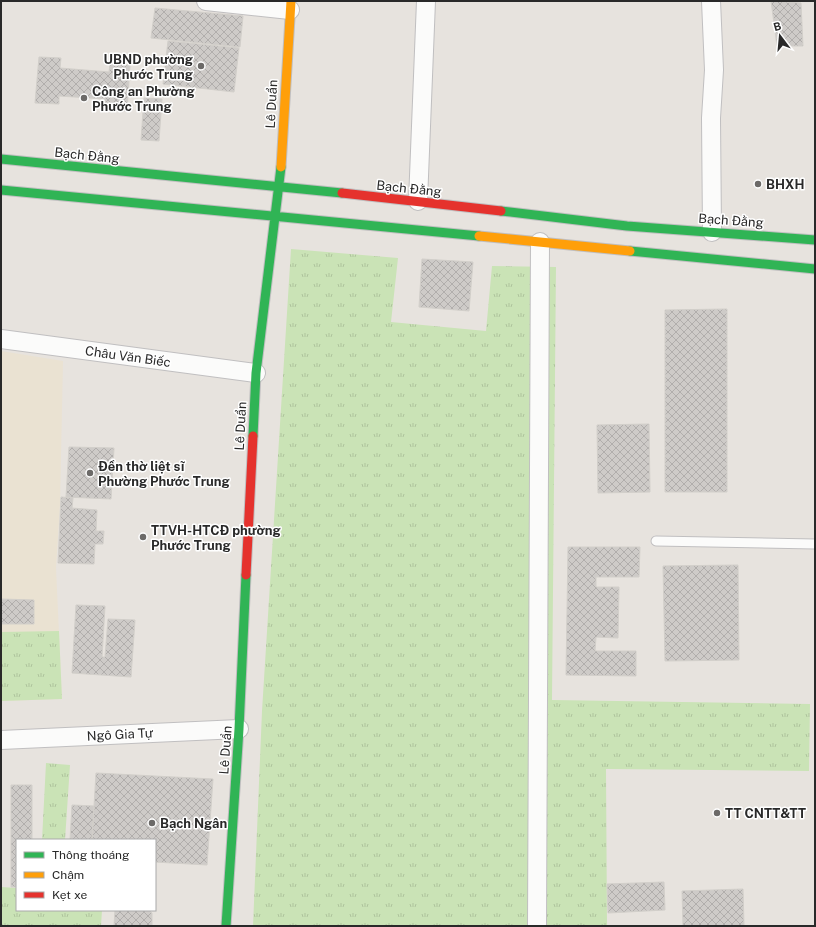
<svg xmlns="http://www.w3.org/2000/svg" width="816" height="927" font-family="'Public Sans',sans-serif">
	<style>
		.education { fill: #eae2d2 }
		.grass { fill: url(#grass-tufts) }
		.building { fill: url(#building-cross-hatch); stroke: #d2cfca }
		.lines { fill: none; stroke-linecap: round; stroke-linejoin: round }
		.lane-casing { stroke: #c0bfc0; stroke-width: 11 }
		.street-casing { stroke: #c0bfc0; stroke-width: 20 }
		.fast-casing { stroke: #c0bfc0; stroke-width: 11 }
		.slow-casing { stroke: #c0bfc0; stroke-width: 11 }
		.jam-casing { stroke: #c0bfc0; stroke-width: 11 }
		.lane { stroke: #fbfbfa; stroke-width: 9 }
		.street { stroke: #fbfbfa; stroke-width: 18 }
		.fast { stroke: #30b455; stroke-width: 9 }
		.slow { stroke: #ff9f0a; stroke-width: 9 }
		.jam { stroke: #e5322d; stroke-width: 9 }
		.poi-dot { fill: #6c6a68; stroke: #fff; stroke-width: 1.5 }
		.labels { text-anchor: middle; stroke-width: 3; stroke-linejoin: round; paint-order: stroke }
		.poi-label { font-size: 13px; font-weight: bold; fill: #292929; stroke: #fff; text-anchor: start }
		.street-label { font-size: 13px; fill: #292929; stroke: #fff }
	</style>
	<defs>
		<pattern id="grass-tufts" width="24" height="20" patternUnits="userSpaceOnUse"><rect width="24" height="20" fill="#cae3b6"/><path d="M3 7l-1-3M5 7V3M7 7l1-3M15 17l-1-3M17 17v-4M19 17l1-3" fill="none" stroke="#aec39c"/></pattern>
		<pattern id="building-cross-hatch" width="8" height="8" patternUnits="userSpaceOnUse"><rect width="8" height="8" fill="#cecbc8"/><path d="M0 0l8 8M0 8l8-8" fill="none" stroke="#b1aeac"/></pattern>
	</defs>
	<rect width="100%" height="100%" fill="#e7e3de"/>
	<!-- education -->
	<path class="education" d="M1,351L63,361L60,505L56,568L62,699L1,701Z"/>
	<!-- grass -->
	<path class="grass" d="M291,249L398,258L391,322L486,331L492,266L556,267L552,700L810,704L809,771L606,769L607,926H253L262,711Z
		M59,631L62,699L1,701V632Z
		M46,763L70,765L65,840H42Z
		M1,887L17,888V910H102L101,926H1Z"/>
	<!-- building -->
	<path class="building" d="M771,1L801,3L803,46H777Z
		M155,8L243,16L240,47L151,38Z
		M168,41L239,48L234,92L163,84Z
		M39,57L61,58L60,68L109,72L110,64L130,65L127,111L104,110L105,99L59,96V104L35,103Z
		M144,98L162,99L159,141L141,140Z
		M422,259L473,262L469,311L419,307Z
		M727,309V492H665V310Z
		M649,424L650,492L598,493L597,425Z
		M69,447L114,448L111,499L66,497Z
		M61,497L73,498L72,508L97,510L96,531H104L103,544H95L94,564L58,563Z
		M568,547H640L639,577H596V587H619L618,638L596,637L595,651H636V676L566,675Z
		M738,565L739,660L665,661L663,566Z
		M1,599L34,600V624H1Z
		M76,605L105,606L102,657H105L108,619L135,620L131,677L72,673Z
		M96,773L213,779L207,865L155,862V840H92Z
		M11,785H32V840H17V887H11Z
		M72,805L94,806L92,840H70Z
		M664,882L665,910L608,913L607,884Z
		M743,889L744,926H683L682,891Z
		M115,910H149L152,913V926H114Z"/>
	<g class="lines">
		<!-- lane casing -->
		<g class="lane-casing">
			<path id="lane" d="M656,541L815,544"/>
		</g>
		<!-- street casing -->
		<g class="street-casing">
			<path id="street" d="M206,1L290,10
				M711,1L714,70L711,118L712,232
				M418,201L426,1
				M1,339L256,373
				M1,740L239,729
				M537,926L540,242"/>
		</g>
		<!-- fast casing -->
		<g class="fast-casing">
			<path id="fast" d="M1,159L342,193
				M1,190L479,236
				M501,211L627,226L815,240
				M630,251L815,269
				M253,436L256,373L281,167
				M226,926L239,729L246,575"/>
		</g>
		<!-- slow casing -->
		<g class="slow-casing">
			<path id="slow" d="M281,167L291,1
				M479,236L630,251"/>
		</g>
		<!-- jam casing -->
		<g class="jam-casing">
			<path id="jam" d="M342,193L501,211
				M246,575L253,436"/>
		</g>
		<!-- lane -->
		<use href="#lane" class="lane"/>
		<!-- street -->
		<use href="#street" class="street"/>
		<!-- fast -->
		<use href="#fast" class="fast"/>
		<!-- slow -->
		<use href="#slow" class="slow"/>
		<!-- jam -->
		<use href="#jam" class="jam"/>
	</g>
	<!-- markers -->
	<g class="poi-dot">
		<circle cx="201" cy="66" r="4"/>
		<circle cx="84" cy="98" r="4"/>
		<circle cx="758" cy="184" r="4"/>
		<circle cx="90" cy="473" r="4"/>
		<circle cx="143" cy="537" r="4"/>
		<circle cx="717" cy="813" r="4"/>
		<circle cx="152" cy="823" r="4"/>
	</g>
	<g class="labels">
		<!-- poi labels -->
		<g class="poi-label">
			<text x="193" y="64" text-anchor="end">UBND phường<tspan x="193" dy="15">Phước Trung</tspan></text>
			<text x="92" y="96">Công an Phường<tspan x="92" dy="15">Phước Trung</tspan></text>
			<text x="766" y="189">BHXH</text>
			<text x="98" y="471">Đền thờ liệt sĩ<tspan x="98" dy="15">Phường Phước Trung</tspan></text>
			<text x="151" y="535">TTVH-HTCĐ phường<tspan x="151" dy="15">Phước Trung</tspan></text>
			<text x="725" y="818">TT CNTT&amp;TT</text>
			<text x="160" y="828">Bạch Ngân</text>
		</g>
		<!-- street labels -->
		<g class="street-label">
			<text transform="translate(271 104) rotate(-87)" y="5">Lê Duẩn</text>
			<text transform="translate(87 155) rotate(6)" y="5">Bạch Đằng</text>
			<text transform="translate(409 188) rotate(6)" y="5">Bạch Đằng</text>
			<text transform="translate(731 220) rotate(4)" y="5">Bạch Đằng</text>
			<text transform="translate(128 356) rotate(8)" y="5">Châu Văn Biếc</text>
			<text transform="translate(240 426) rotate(-87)" y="5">Lê Duẩn</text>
			<text transform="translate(120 734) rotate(-3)" y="5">Ngô Gia Tự</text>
			<text transform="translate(225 750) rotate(-86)" y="5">Lê Duẩn</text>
		</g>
	</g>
	<!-- border -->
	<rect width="816" height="927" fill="none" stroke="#292929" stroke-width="4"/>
	<!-- legend -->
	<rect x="16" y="839" width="140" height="72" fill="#ffffff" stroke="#a9a9a9"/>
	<rect x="24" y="852" width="20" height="6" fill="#30b455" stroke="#a9a9a9"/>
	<text x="52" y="859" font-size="12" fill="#292929">Thông thoáng</text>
	<rect x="24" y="872" width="20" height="6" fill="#ff9f0a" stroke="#a9a9a9"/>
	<text x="52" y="879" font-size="12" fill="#292929">Chậm</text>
	<rect x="24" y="892" width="20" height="6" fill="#e5322d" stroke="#a9a9a9"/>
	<text x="52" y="899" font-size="12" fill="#292929">Kẹt xe</text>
	<!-- north arrow -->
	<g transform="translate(780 36) rotate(344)" stroke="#ffffff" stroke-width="3" paint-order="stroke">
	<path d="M0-3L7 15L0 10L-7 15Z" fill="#292929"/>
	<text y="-6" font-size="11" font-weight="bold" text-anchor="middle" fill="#292929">B</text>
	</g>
</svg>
